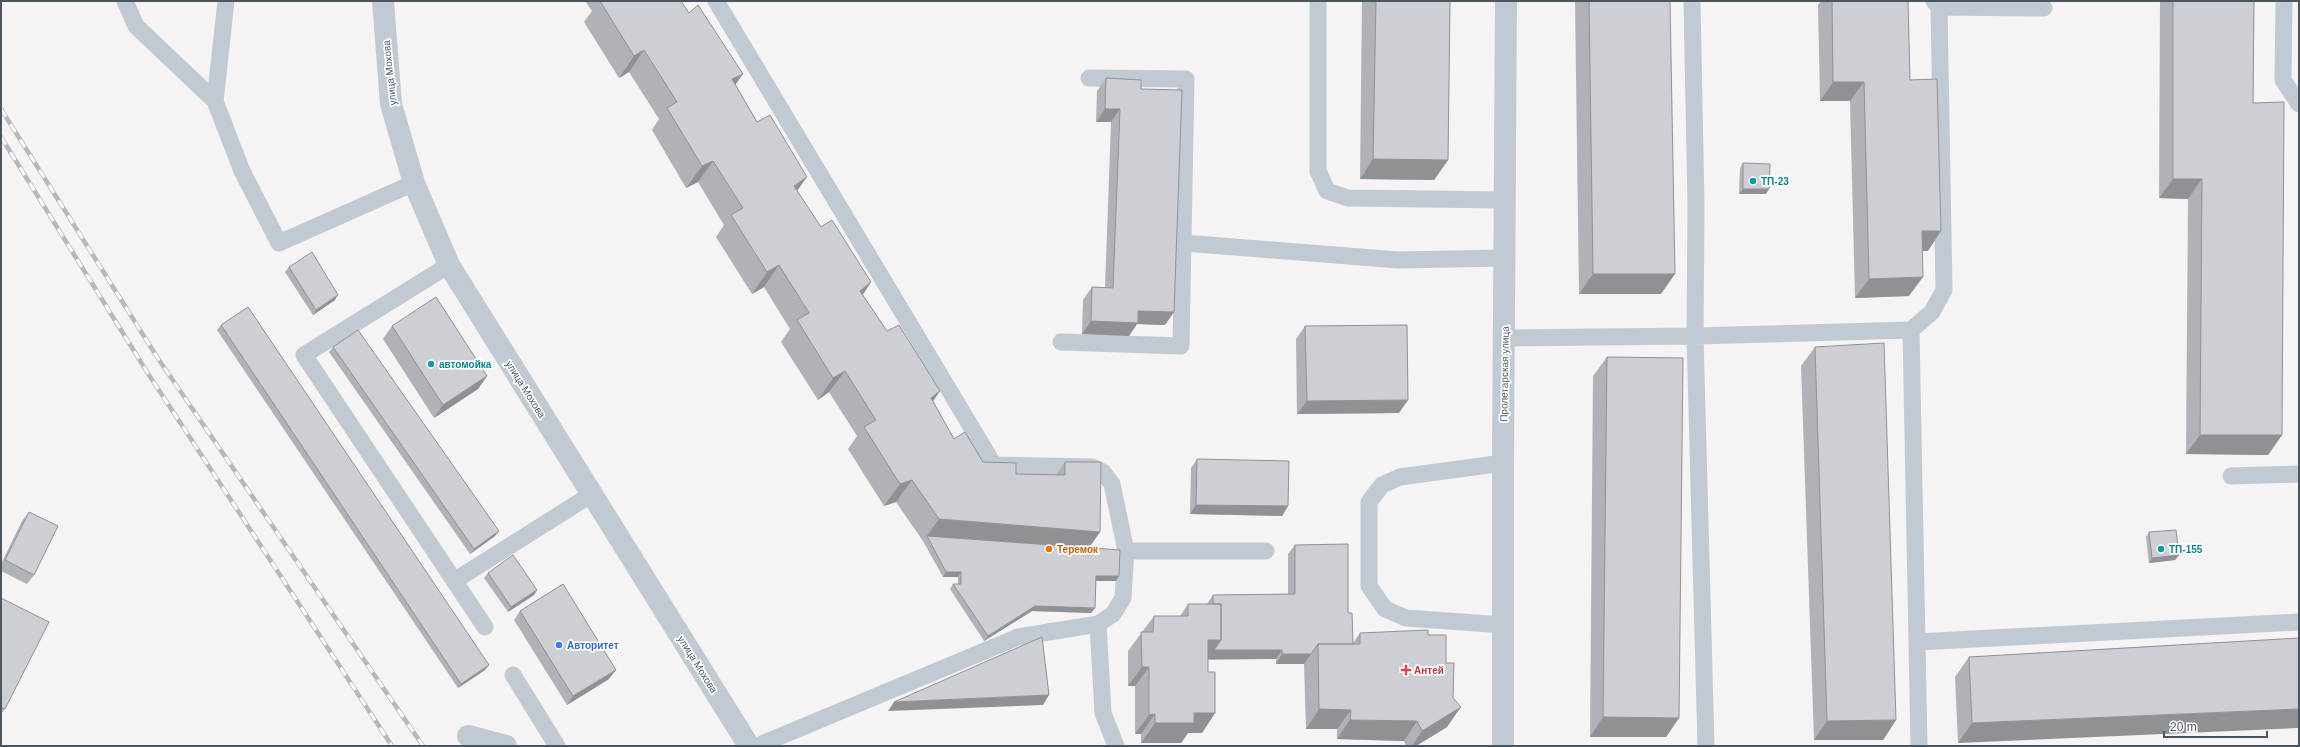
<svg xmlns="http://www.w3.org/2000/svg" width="2300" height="747" font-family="Helvetica,sans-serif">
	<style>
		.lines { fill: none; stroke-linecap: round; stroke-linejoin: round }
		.service { stroke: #c1cad2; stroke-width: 17 }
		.minor { stroke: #c1cad2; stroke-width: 22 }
		.rail-casing { stroke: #b5b8bd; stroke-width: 4.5 }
		.rail { stroke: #fff; stroke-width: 3; stroke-dasharray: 9; stroke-linecap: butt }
		.wall { fill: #b0b2b7 }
		.shaded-wall { fill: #909195 }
		.building { fill: #cdcfd5; stroke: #909195 }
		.culture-dot { fill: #0f9aa8; stroke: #fff; stroke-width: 1.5 }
		.food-dot { fill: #e8710a; stroke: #fff; stroke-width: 1.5 }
		.shop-dot { fill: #3f7fe0; stroke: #fff; stroke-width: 1.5 }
		.health-dot { fill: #e0444e; stroke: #fff; stroke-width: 1.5 }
		.labels { text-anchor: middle; stroke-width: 3.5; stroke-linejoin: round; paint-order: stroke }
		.street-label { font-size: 10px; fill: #4a5661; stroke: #fff }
		.culture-label { font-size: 10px; font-weight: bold; fill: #0d838f; stroke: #fff; text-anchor: start }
		.food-label { font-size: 10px; font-weight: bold; fill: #c56008; stroke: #fff; text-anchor: start }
		.shop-label { font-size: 10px; font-weight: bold; fill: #366cbe; stroke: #fff; text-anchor: start }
		.health-label { font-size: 10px; font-weight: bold; fill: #be3a42; stroke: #fff; text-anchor: start }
	</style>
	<rect width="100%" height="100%" fill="#f5f3f3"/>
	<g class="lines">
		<!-- service -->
		<path class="service" d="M125,1L136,26L215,101L242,171L279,243L414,183
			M716,1L994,465L1092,467L1103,472L1112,484L1126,551L1123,598L1113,614L1098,624L1018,637L757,746
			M1318,1V171L1327,191L1348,198L1505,200
			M1692,1L1696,206L1695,336L1706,746
			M1934,1L1939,7L2044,8
			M2284,1L2283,80L2299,104
			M215,101L226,1
			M1184,243L1398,260L1505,258
			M449,265L304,355L485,627
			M1911,330L1917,642
			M1505,338L1695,336L1911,330L1932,312L1944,290L1939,7
			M1061,342L1181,346L1186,79L1089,78
			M1503,463L1400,477L1382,485L1369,502V586L1385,609L1406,618L1504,625
			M2231,476L2299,474
			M1126,551H1266
			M454,581L592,494
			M1098,624L1103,713L1116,746
			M513,675L557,746
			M1919,746L1917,642L2299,622"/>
		<!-- minor -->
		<path class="minor" d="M383,1L391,104L414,183L449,265L749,746
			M468,736L506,746
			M1503,746V463L1506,1"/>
		<!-- rail casing -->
		<g class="rail-casing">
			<path id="rail" d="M1,109L159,360L423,746
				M1,137L149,375L392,746"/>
		</g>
		<!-- rail -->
		<use href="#rail" class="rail"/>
	</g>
	<!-- wall -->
	<path class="wall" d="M585,1H681L735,84L797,191L821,227L871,282L863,295L887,331L940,391L933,401L954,439L983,462L1016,474L1056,475L1065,462L1100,532L1089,548L1116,581H1096L1095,608L1091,613L1032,611L984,641L950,589L953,584H958V577H943L923,541L896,502L884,506L848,449L857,436L829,392L818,400L781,342L790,329L764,287L752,294L716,237L724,225L698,182L686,188L652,130L659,119L629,72L619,78L584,22L592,11Z
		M1362,1H1450L1448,160L1434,180L1360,179Z
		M1575,1H1670L1661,294H1579Z
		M1821,1H1908L1910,80L1928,251H1922L1909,296L1855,298L1850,101H1820L1818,5Z
		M2160,1H2254L2253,103L2282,435L2268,455L2186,454L2188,199L2159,198Z
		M1106,78L1141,89L1165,325L1137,324L1129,336L1082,334L1083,300L1092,287L1105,288L1111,122H1096L1097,91Z
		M1743,163L1766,194H1739L1740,168Z
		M289,267L335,300L313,315L285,272Z
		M221,325L485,670L458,688L217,330Z
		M392,326L487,376L478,389L434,418L383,339Z
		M1305,326L1399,413L1297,414L1296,339Z
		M333,347L495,536L470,554L329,352Z
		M1815,347L1896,720L1883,740H1814L1801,366Z
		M1607,357L1679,718L1666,737H1590L1593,376Z
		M1197,459L1288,506L1282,516L1190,514L1191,468Z
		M29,512L34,575L27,584L1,571V564L22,521Z
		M2149,532L2179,555L2175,560L2149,563L2146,537Z
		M1295,545L1348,613L1353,643L1360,633L1428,635L1446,663L1447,727L1416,746H1406L1404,741L1337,739V729H1306L1304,664H1276V659L1208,660V672L1215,713L1202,733H1188L1181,743H1141V734H1135V686H1128V651L1154,616H1180L1188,604H1207L1213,595L1288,594V554Z
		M488,573L537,590L534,595L508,612L484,578Z
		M1,598L5,709L1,714Z
		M520,611L609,679L567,705L514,620Z
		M2299,638L1958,743L1955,677L1969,657Z"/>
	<!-- shaded-wall -->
	<path class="shaded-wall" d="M644,50L629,72L619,78L634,56Z
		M743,74L728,95L732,79Z
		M1833,82H1864L1850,101H1820Z
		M1105,109H1120L1111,122H1096Z
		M1373,159L1448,160L1434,180L1360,179Z
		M713,161L698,182L686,188L702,166Z
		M807,177L792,198L794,186Z
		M2173,179H2202L2188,199L2159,198Z
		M1743,189H1769L1766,194H1739Z
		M1922,231H1941L1928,251H1908Z
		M779,265L764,287L752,294L767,272Z
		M1593,274H1675L1661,294H1579Z
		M1923,277L1909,296L1855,298L1869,279Z
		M871,282L856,304L860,291Z
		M338,295L335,300L313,315L316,310Z
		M1138,311L1174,312L1165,325L1137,324L1129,336L1082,334L1091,321Z
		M845,371L829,392L818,400L833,378Z
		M487,376L478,389L434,418L443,405Z
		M940,391L925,413L931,398Z
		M1408,400L1399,413L1297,414L1307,401Z
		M2200,435H2282L2268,455L2186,454Z
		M912,480L896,502L884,506L900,484Z
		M1196,505L1288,506L1282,516L1190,514Z
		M939,519L1100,532L1085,553L927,536Z
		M499,531L495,536L470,554L474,549Z
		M2179,555L2175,560L2149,563L2152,558Z
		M946,572H961L958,577H943Z
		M1096,576H1119L1116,581H1093Z
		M537,590L534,595L508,612L511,607Z
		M1035,606L1095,608L1091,613L1032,611L984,641L988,636Z
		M1208,640H1221L1282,650L1276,659H1194Z
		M1282,654H1311L1304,664H1276Z
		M489,665L485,670L458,688L461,684Z
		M1142,667H1149L1135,686H1128Z
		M616,670L609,679L567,705L573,696Z
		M1049,695L1043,705L888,711L894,702Z
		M1461,707L1447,727L1416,746H1412L1422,731Z
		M1319,709L1351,710L1337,729H1306Z
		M2299,709V728L1958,743L1972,723Z
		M1194,713H1215L1202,733H1188L1181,743H1141L1155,723Z
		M1155,714L1141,734H1135L1149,715Z
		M1603,717L1679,718L1666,737H1590Z
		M1350,720L1417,721L1404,741L1337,739Z
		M1896,720L1883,740H1814L1827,721Z"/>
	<!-- building -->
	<path class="building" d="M600,1H681L689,13L698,5L743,74L732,79L757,122L770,115L807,177L794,186L821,227L832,220L871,282L860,291L887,331L899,325L940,391L931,398L954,439L965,432L983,462L1016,463V474L1065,475V462H1101L1100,532L939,519L912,480L900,484L864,427L876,420L845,371L833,378L797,320L809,313L779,265L767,272L731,215L743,208L713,161L702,166L667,108L677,102L644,50L634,56Z
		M1376,1H1450L1448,160L1373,159Z
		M1589,1H1670L1675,274H1593Z
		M1832,1H1908L1910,80L1937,79L1941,231H1922L1923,277L1869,279L1864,82H1833Z
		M2173,1H2254L2253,103L2284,102L2282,435H2200L2202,179H2173Z
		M1106,78L1141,80V89L1182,90L1174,312L1138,311V323L1091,321L1092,287L1113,288L1120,109H1105Z
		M1743,163L1770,164L1769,189H1743Z
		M312,252L338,295L316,310L289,267Z
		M436,297L487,376L443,405L392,326Z
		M248,307L489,665L461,684L221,325Z
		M1407,325L1408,400L1307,401L1305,326Z
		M358,330L499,531L474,549L333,347Z
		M1884,343L1896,720L1827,721L1815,347Z
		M1607,357L1683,358L1679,718L1603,717Z
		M1197,459L1289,461L1288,506L1196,505Z
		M29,512L58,526L34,575L5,560Z
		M2176,530L2179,555L2152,558L2149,532Z
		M927,536L1120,550L1119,576H1096L1095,608L1035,606L988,636L953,584H961V572H946Z
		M1348,544V613H1352L1353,644H1318L1311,654H1282V650H1214L1221,640V604H1213V595L1295,594V545Z
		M513,555L537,590L511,607L488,573Z
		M563,584L616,670L573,696L520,611Z
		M1,598L49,622L5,709L1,707Z
		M1188,604H1221V640H1208V672H1215V713H1194V723H1155V714L1149,715V667H1142L1141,632H1153L1154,616H1188Z
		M1428,630V635H1446V663H1454L1453,698L1461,707L1422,731L1417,721L1350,720L1351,710L1319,709L1318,644H1360V633Z
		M1042,637L1049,695L894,702Z
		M2299,638V709L1972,723L1969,657Z"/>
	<!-- markers -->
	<g class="culture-dot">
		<circle cx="1753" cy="181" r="4"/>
		<circle cx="431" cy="364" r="4"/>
		<circle cx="2161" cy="549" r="4"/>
	</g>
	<circle class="food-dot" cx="1049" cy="549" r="4"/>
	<circle class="shop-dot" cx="559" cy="645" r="4"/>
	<path class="health-dot" d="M1404 664h4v4h4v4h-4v4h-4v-4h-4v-4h4z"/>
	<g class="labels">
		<!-- street labels -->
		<g class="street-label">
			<text transform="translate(389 73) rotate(-96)" y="4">улица Мохова</text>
			<text transform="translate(1504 374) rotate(-89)" y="4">Пролетарская улица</text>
			<text transform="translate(526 389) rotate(58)" y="4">улица Мохова</text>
			<text transform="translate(698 664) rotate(58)" y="4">улица Мохова</text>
		</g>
		<!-- culture labels -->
		<g class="culture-label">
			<text x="1761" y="185">ТП-23</text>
			<text x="439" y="368">автомойка</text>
			<text x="2169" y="553">ТП-155</text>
		</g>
		<!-- food labels -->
		<g class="food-label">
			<text x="1057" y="553">Теремок</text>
		</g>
		<!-- shop labels -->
		<g class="shop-label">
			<text x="567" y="649">Авторитет</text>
		</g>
		<!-- health labels -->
		<g class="health-label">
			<text x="1414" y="674">Антей</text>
		</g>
	</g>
	<!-- border -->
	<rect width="2300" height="747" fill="none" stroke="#4a5661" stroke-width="4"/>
	<!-- scale -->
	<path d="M2164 731v6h103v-6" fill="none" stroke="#4a5661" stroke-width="2"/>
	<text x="2170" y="731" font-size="12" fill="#4a5661" stroke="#ffffff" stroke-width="3" paint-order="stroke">20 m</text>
</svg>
